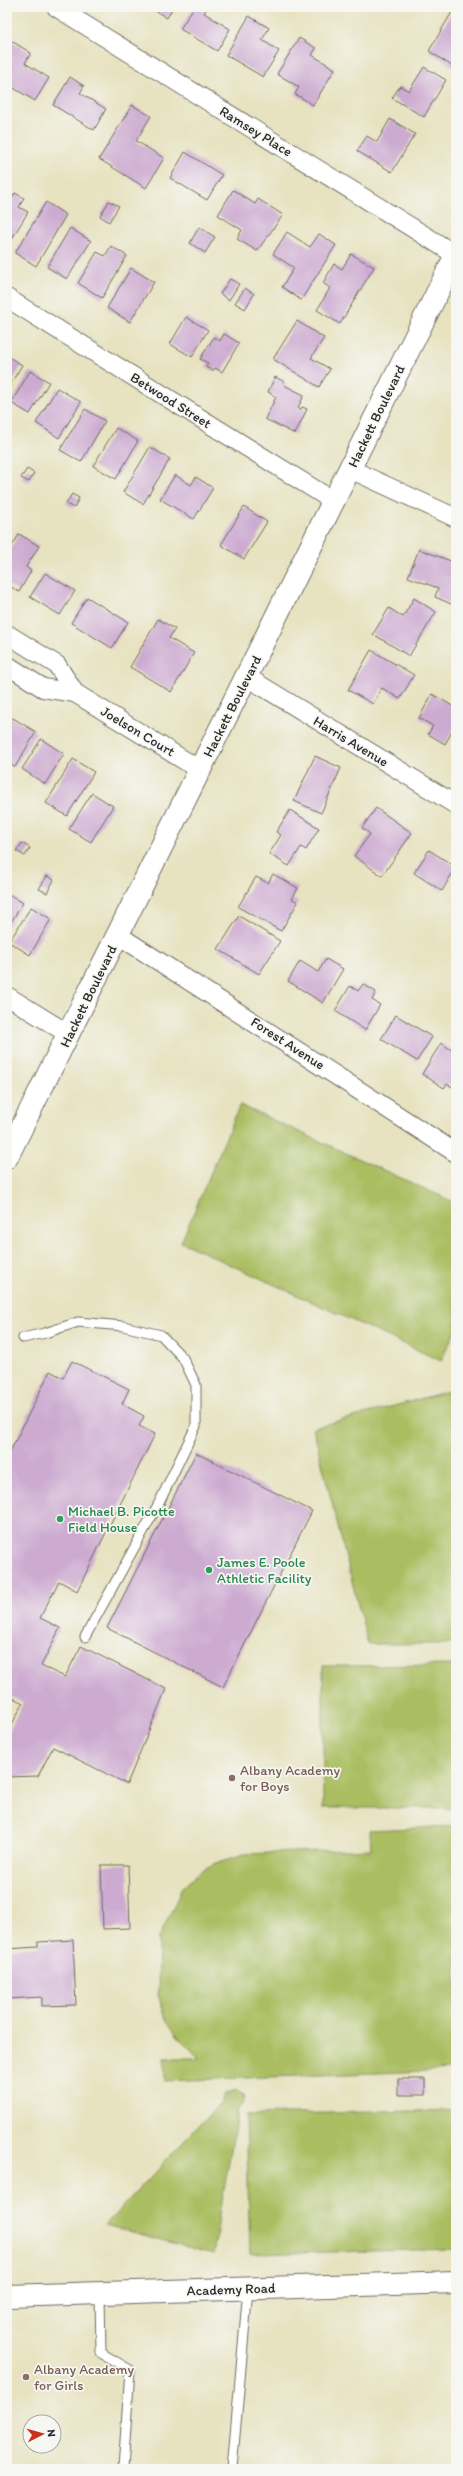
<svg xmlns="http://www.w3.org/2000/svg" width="463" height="2476" font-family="Itim,sans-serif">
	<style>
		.green { fill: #aabd60; stroke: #6a7446 }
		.building { fill: #cdabd1 }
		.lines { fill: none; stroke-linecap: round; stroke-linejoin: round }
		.lane-casing { stroke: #6d6b5f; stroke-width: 11 }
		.street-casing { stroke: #6d6b5f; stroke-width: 20 }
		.secondary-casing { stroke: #6d6b5f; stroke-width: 24 }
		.lane { stroke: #fff; stroke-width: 9 }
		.street { stroke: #fff; stroke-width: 18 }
		.secondary { stroke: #fff; stroke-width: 22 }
		.leisure-dot { fill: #2e9e5b; stroke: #f6f6f2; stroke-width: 1.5 }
		.education-dot { fill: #8d6e63; stroke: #f6f6f2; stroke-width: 1.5 }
		.labels { text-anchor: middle; stroke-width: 3.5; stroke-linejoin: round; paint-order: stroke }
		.street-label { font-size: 14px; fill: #2b2b2b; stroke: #f6f6f2 }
		.leisure-label { font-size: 14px; fill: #27864d; stroke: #f6f6f2; text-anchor: start }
		.education-label { font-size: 14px; fill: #785e54; stroke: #f6f6f2; text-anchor: start }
	</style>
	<rect width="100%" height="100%" fill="#f6f6f2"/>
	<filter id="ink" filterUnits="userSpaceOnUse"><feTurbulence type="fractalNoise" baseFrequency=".025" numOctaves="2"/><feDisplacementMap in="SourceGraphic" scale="8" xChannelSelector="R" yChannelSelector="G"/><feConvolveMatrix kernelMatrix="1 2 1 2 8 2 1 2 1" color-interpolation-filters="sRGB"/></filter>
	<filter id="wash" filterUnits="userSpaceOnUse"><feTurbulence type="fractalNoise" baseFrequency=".012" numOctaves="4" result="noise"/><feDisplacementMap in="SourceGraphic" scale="16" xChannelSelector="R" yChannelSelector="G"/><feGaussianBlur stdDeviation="0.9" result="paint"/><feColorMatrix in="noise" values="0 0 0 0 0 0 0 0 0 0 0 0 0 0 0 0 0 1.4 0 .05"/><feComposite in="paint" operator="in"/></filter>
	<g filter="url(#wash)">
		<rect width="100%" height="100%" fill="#e7e2c0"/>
		<!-- green -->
		<path class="green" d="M240,1105L456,1203V1329L441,1361L181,1242Z
			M456,1389V1644H368L313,1428Z
			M456,1665V1808H323V1666Z
			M456,1826V2070L165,2081L164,2058H199L181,2040L167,2022L158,1995L159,1938L182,1888L203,1869L221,1861L244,1854L371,1849L370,1830Z
			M235,2090L244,2095L242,2105L238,2109L213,2254L105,2225L221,2102L225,2094Z
			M456,2110V2249L250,2254L246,2115Z"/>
		<g id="blocks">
			<!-- building -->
			<path class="building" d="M149,7H173L167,18Z
				M194,7H208L204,13L230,29L217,51L180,29Z
				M452,12L456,14L455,68L429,51Z
				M249,16L269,28L262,40L279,51L263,77L226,55Z
				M299,38L316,48L312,55L335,69L313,105L295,94L299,87L277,74Z
				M10,40L31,53L25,63L49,78L35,101L7,84V46Z
				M424,67L446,80L424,117L392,98L400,86L409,91Z
				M70,77L84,86L80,93L106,109L94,130L53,105Z
				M132,105L151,116L136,141L164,158L146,188L99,159Z
				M390,119L415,134L392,172L357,151L367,136L377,142Z
				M185,152L222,175L207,200L170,178Z
				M233,190L255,204L258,199L283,215L257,251L237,239L242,230L218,215Z
				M15,193L24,198L19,207L28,212L10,242L7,240V201H10Z
				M109,201L119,206L109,222L100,216Z
				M46,202L66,215L36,266L15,253Z
				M199,227L215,237L205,253L190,243Z
				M70,228L91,241L67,279L47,267Z
				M287,232L310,247L319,234L336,245L301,300L282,287L294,268L273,254Z
				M111,246L127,256L102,298L78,283L97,252L105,256Z
				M351,254L374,267L340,324L317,310L330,288L323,283L334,264L342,269Z
				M131,268L154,282L130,322L107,308Z
				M230,279L239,284L229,300L220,294Z
				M245,288L254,294L245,309L235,303Z
				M186,317L208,330L192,357L170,344Z
				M297,321L324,338L311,358L330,369L319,387L273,359Z
				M224,334L239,343L222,372L215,368L213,371L206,367L208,363L200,359L214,337L220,341Z
				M7,356L22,365L7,390Z
				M30,371L49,382L30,414L11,403Z
				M275,377L285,382L284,385L304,395L298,408L300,410L302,407L307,409L295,434L265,419L276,397L268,392Z
				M57,388L81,402L59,438L36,423Z
				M85,409L105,421L81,462L60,450Z
				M116,428L138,441L116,479L93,466Z
				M150,447L170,459L143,504L123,492Z
				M27,469L34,473L29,482L21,478Z
				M175,475L191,485L196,477L213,488L194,519L160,499Z
				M72,494L79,498L74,508L66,504Z
				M244,507L267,522L244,559L221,545Z
				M19,534L39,546L26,567L31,571L19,592L7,584V555Z
				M419,549L456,563V606L435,597L438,588L408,577Z
				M45,573L75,591L60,615L30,597Z
				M87,597L128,622L112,648L71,623Z
				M414,598L436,612L409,656L373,634L389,608L403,617Z
				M158,619L175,629L169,638L194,653L171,692L130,667Z
				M371,650L414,675L400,699L382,688L373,704L348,690Z
				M432,694L456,708V725L445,744L428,734L433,726L419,718Z
				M13,718L36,732L15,767L7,762V727Z
				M41,739L64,754L45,784L22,769Z
				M315,756L341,768L321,813L294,801Z
				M73,759L94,772L67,816L46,803Z
				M92,793L113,806L91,842L69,829Z
				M376,808L412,833L382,876L354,856L370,834L362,828Z
				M290,810L319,828L306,850L301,847L289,866L269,854L281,835L276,832Z
				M22,843L30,848L25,856L16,851Z
				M429,850L456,867L442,891L414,873Z
				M273,874L298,888L292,899L298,902L281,931L238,907L256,877L268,883Z
				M47,876L54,880L47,893L39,889Z
				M7,893L23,903L7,928Z
				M31,907L51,919L30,955L9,942Z
				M239,916L280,941L259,974L218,949Z
				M326,959L343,969L323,1003L288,981L300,961L318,972Z
				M363,984L376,992L372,1000L380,1005L365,1030L335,1011L350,986L358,991Z
				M396,1015L432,1037L417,1061L381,1039Z
				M441,1043L456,1053V1089L447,1084L444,1088L422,1074Z
				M72,1361L129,1389L122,1404L144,1416L139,1426L155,1434L77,1591L59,1581L40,1618L60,1628L41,1666L65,1677L81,1646L166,1689L127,1784L53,1747L38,1776L7,1777V1734L23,1703L7,1695V1458L50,1371L63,1378Z
				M196,1453L312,1511L223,1687L107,1628Z
				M101,1865H128L130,1928L103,1929Z
				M73,1940L76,2005L42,2006V1997L7,1999V1949L38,1947V1942Z
				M398,2079H425V2095H398Z"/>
		</g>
	</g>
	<g filter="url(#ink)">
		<use href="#blocks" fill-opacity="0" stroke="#6d6b5f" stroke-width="1"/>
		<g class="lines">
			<!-- lane casing -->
			<g class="lane-casing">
				<path id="lane" d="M23,1338L45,1333L78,1322L123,1326L161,1335L183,1358L196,1385V1426L159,1503L85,1637
					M100,2293L101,2353L130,2370L123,2469
					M232,2469L248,2289"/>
			</g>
			<!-- street casing -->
			<g class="street-casing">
				<path id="street" d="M56,7L456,255
					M7,298L335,502
					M350,469L456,518
					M7,634L57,665L75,693
					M7,665L43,688L75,693L200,770
					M247,677L456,805
					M118,935L456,1153
					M7,996L70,1035"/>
			</g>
			<!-- secondary casing -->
			<g class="secondary-casing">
				<path id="secondary" d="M7,1157L456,255
					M7,2296L456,2282"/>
			</g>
			<!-- lane -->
			<use href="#lane" class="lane"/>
			<!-- street -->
			<use href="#street" class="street"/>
			<!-- secondary -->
			<use href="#secondary" class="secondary"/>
		</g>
	</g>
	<!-- markers -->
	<g class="leisure-dot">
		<circle cx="60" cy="1519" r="4"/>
		<circle cx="209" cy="1570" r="4"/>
	</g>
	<g class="education-dot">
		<circle cx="232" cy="1778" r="4"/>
		<circle cx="26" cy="2377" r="4"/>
	</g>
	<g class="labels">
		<!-- street labels -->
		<g class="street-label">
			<text transform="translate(256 131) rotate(32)" y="5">Ramsey Place</text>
			<text transform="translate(171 400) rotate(32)" y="5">Betwood Street</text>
			<text transform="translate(376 416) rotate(-64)" y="5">Hackett Boulevard</text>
			<text transform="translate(232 706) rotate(-63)" y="5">Hackett Boulevard</text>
			<text transform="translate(138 731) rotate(31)" y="5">Joelson Court</text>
			<text transform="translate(351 741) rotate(31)" y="5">Harris Avenue</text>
			<text transform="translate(88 996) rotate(-64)" y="5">Hackett Boulevard</text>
			<text transform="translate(288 1043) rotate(33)" y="5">Forest Avenue</text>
			<text transform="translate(231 2289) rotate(-2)" y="5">Academy Road</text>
		</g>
		<!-- leisure labels -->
		<g class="leisure-label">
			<text x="68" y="1516">Michael B. Picotte<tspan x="68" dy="16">Field House</tspan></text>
			<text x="217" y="1567">James E. Poole<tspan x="217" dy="16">Athletic Facility</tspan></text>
		</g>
		<!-- education labels -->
		<g class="education-label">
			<text x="240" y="1775">Albany Academy<tspan x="240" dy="16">for Boys</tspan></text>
			<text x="34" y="2374">Albany Academy<tspan x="34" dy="16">for Girls</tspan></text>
		</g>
	</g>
	<!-- margin -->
	<rect width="463" height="2476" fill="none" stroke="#f6f6f2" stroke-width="24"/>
	<!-- north arrow -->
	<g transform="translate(42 2434) rotate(84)"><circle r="19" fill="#f6f6f2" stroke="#a5a5a2"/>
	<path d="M0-3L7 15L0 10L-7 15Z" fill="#c8321e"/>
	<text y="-6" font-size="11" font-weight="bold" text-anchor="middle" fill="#2b2b2b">N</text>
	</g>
</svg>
